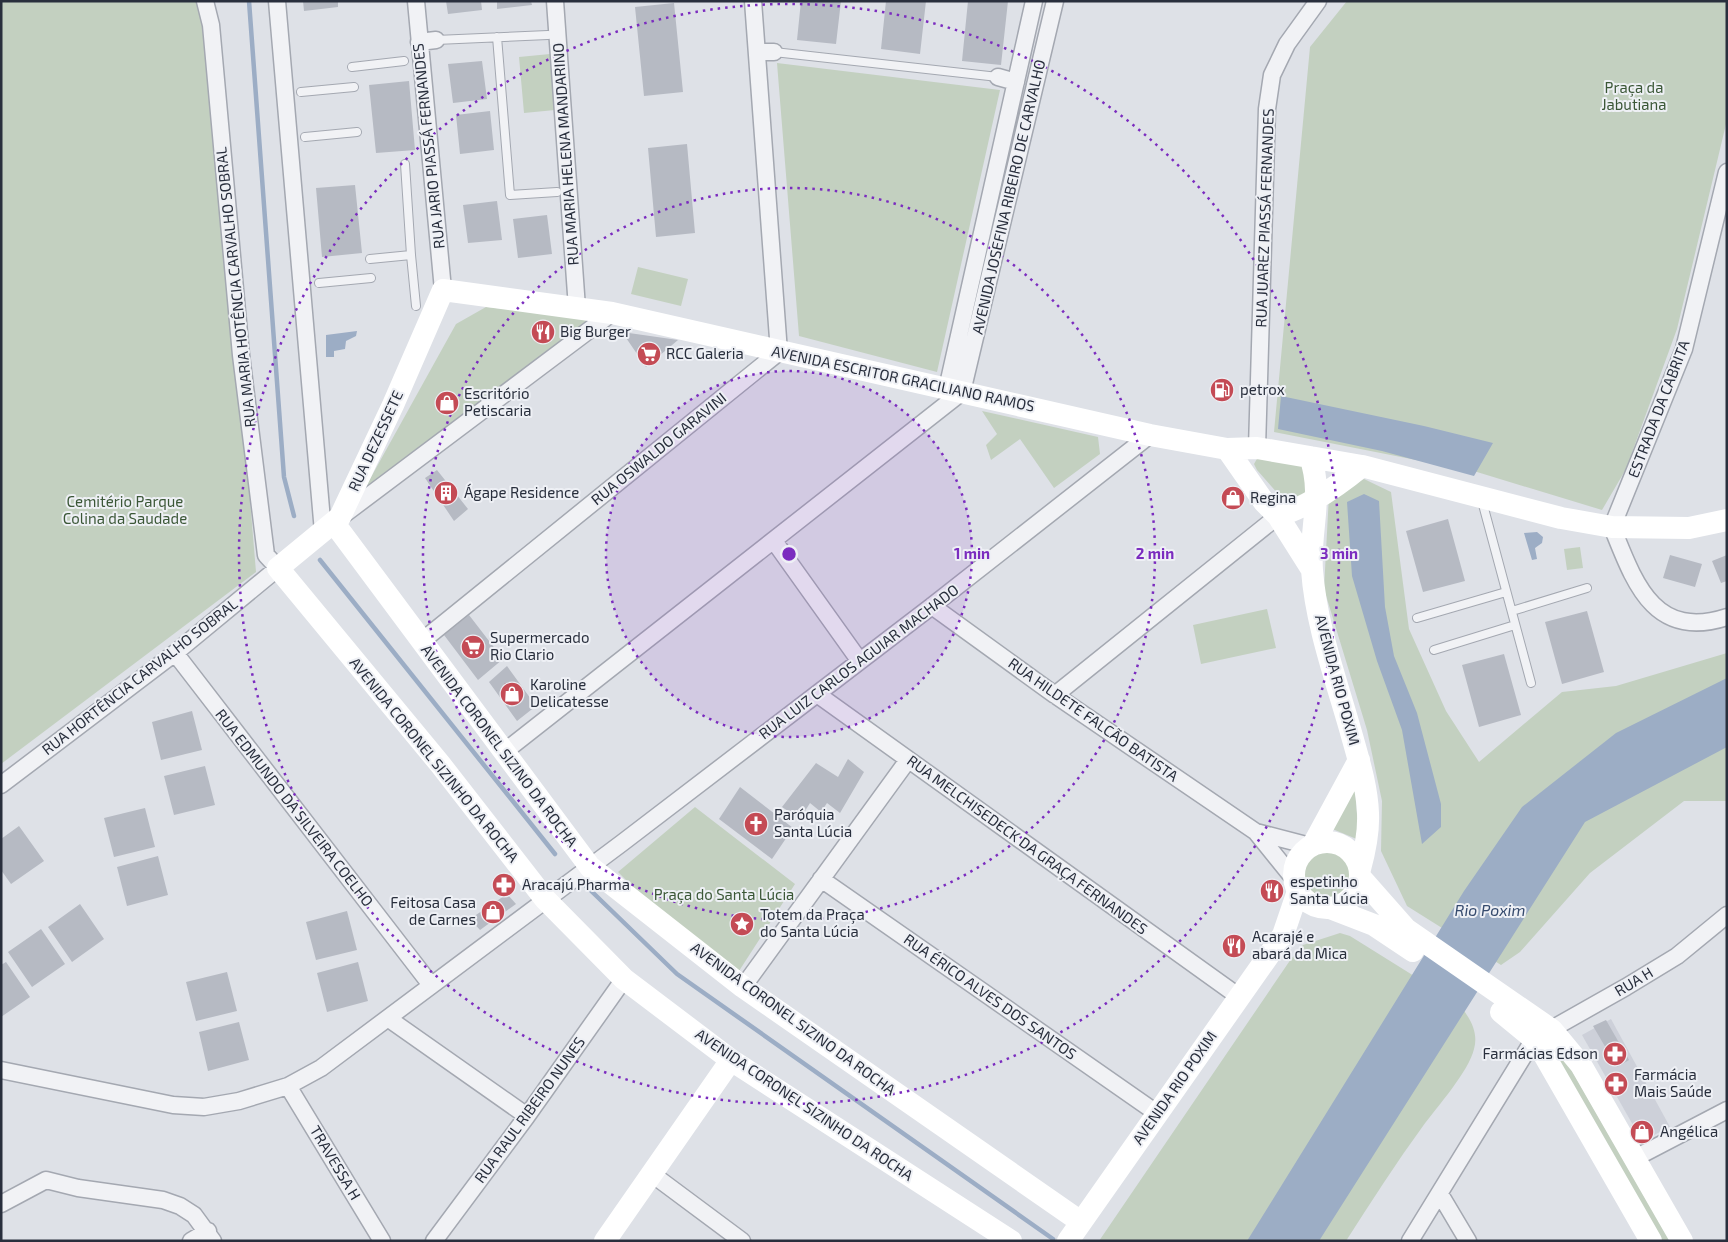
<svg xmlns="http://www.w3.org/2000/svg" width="1728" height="1242" font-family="'Exo 2',sans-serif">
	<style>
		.built { fill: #cdd0d9 }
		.green { fill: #c3d0c0 }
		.water { fill: #9cadc5 }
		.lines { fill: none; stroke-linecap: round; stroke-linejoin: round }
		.stream { stroke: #9cadc5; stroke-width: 4.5 }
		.building { fill: #b6bac3 }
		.lane-casing { stroke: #a4a8b1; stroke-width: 10 }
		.street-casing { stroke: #a4a8b1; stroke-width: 19 }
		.lane { stroke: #f1f2f5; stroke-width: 8 }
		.street { stroke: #f1f2f5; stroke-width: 16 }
		.secondary { stroke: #fff; stroke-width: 22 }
		.ring { fill: none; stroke: #7b2cbf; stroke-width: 2.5; stroke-dasharray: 2.5 5 }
		.labels { text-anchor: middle; stroke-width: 4; stroke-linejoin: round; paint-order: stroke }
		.park-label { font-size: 15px; fill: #3b5737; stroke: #eef0f5 }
		.street-label { font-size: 15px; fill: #292f3d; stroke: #eef0f5 }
		.poi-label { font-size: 15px; fill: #292f3d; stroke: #eef0f5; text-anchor: start }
		.water-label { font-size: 16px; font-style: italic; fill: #364b6e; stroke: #eef0f5 }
		.centre { fill: #7b2cbf; stroke: #eef0f5; stroke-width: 2.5 }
		.ring-label { font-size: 15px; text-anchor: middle; font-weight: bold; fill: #7b2cbf; stroke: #eef0f5; stroke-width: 4; stroke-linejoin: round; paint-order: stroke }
	</style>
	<rect width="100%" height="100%" fill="#dee1e7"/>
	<!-- built -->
	<path class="built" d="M1611,1019L1670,1127L1642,1141L1582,1035Z"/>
	<!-- green -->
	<path class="green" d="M1,1H201L209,8L256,572L1,764Z
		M1347,1H1727V120L1677,329L1626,469L1602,510L1477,472L1274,432L1310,47Z
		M550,54L555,110L524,113L519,57Z
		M777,63L1000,90L937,372L799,336Z
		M638,267L688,279L681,306L631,294Z
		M486,307L585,317L589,324L360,497L456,324Z
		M982,411L1098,437L1100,454L1054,488L1020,439L991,460L986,445L997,434Z
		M1258,457L1303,464L1309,477L1304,497L1286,503L1257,470L1254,464Z
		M1364,479L1391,492L1409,629L1446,711L1479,762L1562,692L1616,686L1727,653V801H1684L1590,873L1520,952L1501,965L1407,906L1381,851L1382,801L1367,730L1324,589L1329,495Z
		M1580,547L1583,568L1567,570L1564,549Z
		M1267,609L1276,648L1201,664L1193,625Z
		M1354,777L1359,840L1330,828Z
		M695,807L795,884L739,971L647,901L618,872Z
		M1299 875a28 28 0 1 1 56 0a28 28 0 1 1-56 0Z
		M1340,933L1350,936L1459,1004C1469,1017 1479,1031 1474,1049C1469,1071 1437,1107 1423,1126C1396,1163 1371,1202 1346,1241H1099L1291,959L1303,945Z
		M1563,1055L1670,1241H1658L1554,1060Z"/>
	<!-- water -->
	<path class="water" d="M357,331L356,336L346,341L345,349L334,351V357H326V335Z
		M1281,396L1424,426L1493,443L1474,476L1382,451L1278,429Z
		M1364,494L1379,501L1385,607L1394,656L1417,713L1441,804V827L1422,844L1402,730L1377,661L1352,576L1347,502Z
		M1537,532L1543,537L1542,543L1535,548L1537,559L1532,560L1524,533Z
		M1727,678V747L1585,822L1319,1241H1247L1464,891L1522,807L1616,733Z"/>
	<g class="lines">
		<!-- stream -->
		<path class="stream" d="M249,1L284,477L294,516
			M320,560L555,854
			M584,884L677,974L1053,1239"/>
	</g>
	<!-- building -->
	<path class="building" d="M303,1H338V7L304,11Z
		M446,1H481L482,10L448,14Z
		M497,1H531L532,5L497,9Z
		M801,1H841L836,44L797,40Z
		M886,1H926L920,54L881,49Z
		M968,1H1008L1001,65L962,61Z
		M674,3L683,92L644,96L635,7Z
		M482,61L487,99L453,103L448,64Z
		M409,81L415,150L376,153L369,85Z
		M490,111L494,150L460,154L456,115Z
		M687,144L695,233L656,237L648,148Z
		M355,185L362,253L322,257L316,188Z
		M497,201L502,240L468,243L463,205Z
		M547,215L552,254L518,258L513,219Z
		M622,332L678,340L646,367Z
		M437,470L468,509L454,521L425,478Z
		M1448,519L1465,581L1423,592L1406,531Z
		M1670,555L1702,564L1695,587L1663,578Z
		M1727,555V581L1721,583L1712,561Z
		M1587,611L1604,672L1562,684L1545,622Z
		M469,615L503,659L478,680L444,635Z
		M1504,654L1521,715L1479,727L1462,665Z
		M507,666L536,706L517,721L489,682Z
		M192,711L202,750L161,760L152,722Z
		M848,759L864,772L840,813L827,803L821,812L810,803L800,819L782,807L816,763L838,777Z
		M205,766L215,805L174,815L164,776Z
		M740,787L793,828L772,859L719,819Z
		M145,808L155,847L114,857L104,818Z
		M19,826L44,861L11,884L1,870V839Z
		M158,856L168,895L127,906L117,867Z
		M507,894L516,904L480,930L470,919Z
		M80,904L104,939L72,962L48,927Z
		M347,911L357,950L316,960L306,922Z
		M41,929L65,964L32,987L8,952Z
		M6,962L30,997L1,1017V965Z
		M358,962L368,1001L327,1012L317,973Z
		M227,972L237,1011L196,1021L186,982Z
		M1606,1020L1629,1060L1617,1067L1593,1026Z
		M239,1022L249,1060L208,1071L199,1032Z"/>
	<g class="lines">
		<!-- lane casing -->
		<g class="lane-casing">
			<path id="lane" d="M497,37L510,195L557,192
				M436,40L548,35
				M774,52L998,77
				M352,67L404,61
				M301,92L354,87
				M305,137L357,132
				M405,164L411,255
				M370,259L411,255L416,306
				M319,283L371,278
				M1482,501L1531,683
				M1512,611L1587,588
				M1417,618L1506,592
				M1434,650L1515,625"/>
		</g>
		<!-- street casing -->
		<g class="street-casing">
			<path id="street" d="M277,1L323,532
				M416,1L443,290
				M555,1L577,308
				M419,42L436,40
				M757,52H774
				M998,77L1016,82
				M1727,172L1684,349L1612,527C1634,581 1653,641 1727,617
				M947,389L1034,1
				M1257,448L1267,109L1272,75L1287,44L1318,1
				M342,516L612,313
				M774,541L859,660
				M932,606L1055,695L1256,832L1294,879
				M422,641L779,352L753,1
				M175,653L431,985
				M817,694L1238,996
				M1055,695L1278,516
				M504,752L962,392L1055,1
				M1,785L175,653L278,568L266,555L241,355L211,25L205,1
				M1256,832L1310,846
				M821,879L1158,1114
				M743,987L908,760
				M389,1019L527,1116
				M1,1070L173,1105L204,1107L239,1101L288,1086L321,1068L622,843L932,606L1150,435
				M288,1086L382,1241
				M1635,1158L1727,1110
				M652,1174L742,1241
				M1440,1194L1468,1241
				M1,1204L46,1180L78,1188L163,1200L180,1206L194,1215L213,1241
				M191,1241L208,1231
				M434,1241L527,1116L624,979
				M1410,1241L1534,1039L1626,987L1677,956L1727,915"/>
		</g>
		<!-- lane -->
		<use href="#lane" class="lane"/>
		<!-- street -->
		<use href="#street" class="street"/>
		<!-- secondary -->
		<path class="secondary" d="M1227,449L1264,502L1278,516L1312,570
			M1310,457C1324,494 1309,532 1312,570C1316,626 1337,682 1352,736C1359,761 1367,787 1368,813C1369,833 1365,851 1360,869
			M1278,516C1307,507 1339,485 1362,466
			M334,523L590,867L743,987L1081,1222
			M1294 875a33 33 0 1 1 66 0a33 33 0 1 1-66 0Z
			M1314,843L1359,760
			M1361,878L1406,929L1552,1030L1581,1065L1682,1241
			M1330,908L1374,925L1413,951
			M1501,1012L1534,1039L1543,1053L1651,1241
			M605,1241L731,1060
			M1011,1241L731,1060L624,979L545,899L440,764L278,568L340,517L393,405L443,290L612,313L1150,435L1227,449L1257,448L1362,466L1561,518L1612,527L1689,528L1727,520
			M1068,1241L1283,935L1298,891"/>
	</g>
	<!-- distance rings -->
	<circle cx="789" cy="554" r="183" fill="#7b2cbf" fill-opacity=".12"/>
	<g class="ring">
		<circle cx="789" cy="554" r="183"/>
		<circle cx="789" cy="554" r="366"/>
		<circle cx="789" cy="554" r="550"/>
	</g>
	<!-- icons -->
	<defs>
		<g id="restaurant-disc" transform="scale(1.25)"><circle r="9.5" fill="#c44b55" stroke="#eef0f5"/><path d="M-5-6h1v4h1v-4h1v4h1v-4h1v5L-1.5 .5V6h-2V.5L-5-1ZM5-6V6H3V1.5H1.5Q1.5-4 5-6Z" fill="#fff"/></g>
		<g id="supermarket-disc" transform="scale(1.25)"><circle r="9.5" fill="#c44b55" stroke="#eef0f5"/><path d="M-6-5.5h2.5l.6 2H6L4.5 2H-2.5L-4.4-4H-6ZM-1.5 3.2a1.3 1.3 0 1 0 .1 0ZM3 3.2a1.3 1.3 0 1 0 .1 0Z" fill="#fff"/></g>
		<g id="fuel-disc" transform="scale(1.25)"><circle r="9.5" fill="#c44b55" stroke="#eef0f5"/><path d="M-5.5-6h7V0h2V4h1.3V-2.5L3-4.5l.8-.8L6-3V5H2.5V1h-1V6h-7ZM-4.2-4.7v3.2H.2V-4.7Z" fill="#fff"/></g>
		<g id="shop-disc" transform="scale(1.25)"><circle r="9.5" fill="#c44b55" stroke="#eef0f5"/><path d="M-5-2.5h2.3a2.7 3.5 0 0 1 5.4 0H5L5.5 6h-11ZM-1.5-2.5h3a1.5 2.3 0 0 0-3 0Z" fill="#fff"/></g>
		<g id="building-disc" transform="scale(1.25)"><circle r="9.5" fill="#c44b55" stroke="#eef0f5"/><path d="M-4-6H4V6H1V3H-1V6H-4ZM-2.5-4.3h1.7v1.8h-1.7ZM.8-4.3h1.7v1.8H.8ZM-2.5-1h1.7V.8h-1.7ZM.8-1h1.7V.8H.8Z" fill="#fff"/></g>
		<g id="church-disc" transform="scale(1.25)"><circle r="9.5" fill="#c44b55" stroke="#eef0f5"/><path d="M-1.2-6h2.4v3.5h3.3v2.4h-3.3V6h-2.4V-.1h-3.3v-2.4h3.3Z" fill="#fff"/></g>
		<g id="pharmacy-disc" transform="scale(1.25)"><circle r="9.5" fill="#c44b55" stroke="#eef0f5"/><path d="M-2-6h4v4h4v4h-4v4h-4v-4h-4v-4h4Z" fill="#fff"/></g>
		<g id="sight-disc" transform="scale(1.25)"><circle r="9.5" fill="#c44b55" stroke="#eef0f5"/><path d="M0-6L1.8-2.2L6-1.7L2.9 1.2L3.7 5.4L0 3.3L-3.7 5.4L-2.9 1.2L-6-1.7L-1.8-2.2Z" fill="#fff"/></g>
	</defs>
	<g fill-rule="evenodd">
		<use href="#restaurant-disc" x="543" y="332"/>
		<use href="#supermarket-disc" x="649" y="354"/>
		<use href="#fuel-disc" x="1222" y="390"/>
		<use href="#shop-disc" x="447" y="403"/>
		<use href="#building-disc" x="446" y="493"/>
		<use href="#shop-disc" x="1233" y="498"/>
		<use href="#supermarket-disc" x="473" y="647"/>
		<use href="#shop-disc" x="512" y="694"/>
		<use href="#church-disc" x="756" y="824"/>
		<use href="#pharmacy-disc" x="504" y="885"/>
		<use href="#restaurant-disc" x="1272" y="891"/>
		<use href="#shop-disc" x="493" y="912"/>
		<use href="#sight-disc" x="742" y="924"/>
		<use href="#restaurant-disc" x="1234" y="946"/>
		<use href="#pharmacy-disc" x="1615" y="1054"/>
		<use href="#pharmacy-disc" x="1616" y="1084"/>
		<use href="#shop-disc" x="1642" y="1132"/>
	</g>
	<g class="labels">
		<!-- park labels -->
		<g class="park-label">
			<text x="1634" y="93">Praça da<tspan x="1634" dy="17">Jabutiana</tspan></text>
			<text x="125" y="507">Cemitério Parque<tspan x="125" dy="17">Colina da Saudade</tspan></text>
			<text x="724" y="900">Praça do Santa Lúcia</text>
		</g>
		<!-- street labels -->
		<g class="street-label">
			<text transform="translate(429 146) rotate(-96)" y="5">RUA JARIO PIASSÁ FERNANDES</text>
			<text transform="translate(566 154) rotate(-94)" y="5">RUA MARIA HELENA MANDARINO</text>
			<text transform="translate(1009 197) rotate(-77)" y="5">AVENIDA JOSEFINA RIBEIRO DE CARVALHO</text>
			<text transform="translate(1265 218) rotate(-88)" y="5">RUA JUAREZ PIASSÁ FERNANDES</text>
			<text transform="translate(236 287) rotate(-96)" y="5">RUA MARIA HOTÊNCIA CARVALHO SOBRAL</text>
			<text transform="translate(903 379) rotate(12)" y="5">AVENIDA ESCRITOR GRACILIANO RAMOS</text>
			<text transform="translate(1659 409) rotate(-69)" y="5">ESTRADA DA CABRITA</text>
			<text transform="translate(376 441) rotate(-65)" y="5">RUA DEZESSETE</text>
			<text transform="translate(659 449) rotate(-39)" y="5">RUA OSWALDO GARAVINI</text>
			<text transform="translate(859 662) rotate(-37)" y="5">RUA LUIZ CARLOS AGUIAR MACHADO</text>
			<text transform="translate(140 677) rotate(-38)" y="5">RUA HORTÊNCIA CARVALHO SOBRAL</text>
			<text transform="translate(1337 680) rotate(75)" y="5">AVENIDA RIO POXIM</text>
			<text transform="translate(1093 720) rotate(35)" y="5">RUA HILDETE FALCÃO BATISTA</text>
			<text transform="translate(499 746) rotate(53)" y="5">AVENIDA CORONEL SIZINO DA ROCHA</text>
			<text transform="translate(434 760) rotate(51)" y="5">AVENIDA CORONEL SIZINHO DA ROCHA</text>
			<text transform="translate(294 808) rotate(52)" y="5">RUA EDMUNDO DA SILVEIRA COELHO</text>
			<text transform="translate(1027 845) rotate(36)" y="5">RUA MELCHISEDECK DA GRAÇA FERNANDES</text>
			<text transform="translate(1634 982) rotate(-31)" y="5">RUA H</text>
			<text transform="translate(990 997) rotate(35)" y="5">RUA ÉRICO ALVES DOS SANTOS</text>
			<text transform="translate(793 1019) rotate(36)" y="5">AVENIDA CORONEL SIZINO DA ROCHA</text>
			<text transform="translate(1175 1088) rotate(-55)" y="5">AVENIDA RIO POXIM</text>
			<text transform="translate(804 1105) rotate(34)" y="5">AVENIDA CORONEL SIZINHO DA ROCHA</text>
			<text transform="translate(530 1110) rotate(-54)" y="5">RUA RAUL RIBEIRO NUNES</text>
			<text transform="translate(335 1163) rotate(59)" y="5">TRAVESSA H</text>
		</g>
		<!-- poi labels -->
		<g class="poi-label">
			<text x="560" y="337">Big Burger</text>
			<text x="666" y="359">RCC Galeria</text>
			<text x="1240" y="395">petrox</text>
			<text x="464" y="399">Escritório<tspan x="464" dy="17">Petiscaria</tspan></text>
			<text x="464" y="498">Ágape Residence</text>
			<text x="1250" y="503">Regina</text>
			<text x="490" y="643">Supermercado<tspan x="490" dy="17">Rio Clario</tspan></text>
			<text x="530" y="690">Karoline<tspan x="530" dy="17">Delicatesse</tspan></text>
			<text x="774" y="820">Paróquia<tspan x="774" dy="17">Santa Lúcia</tspan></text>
			<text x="1290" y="887">espetinho<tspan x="1290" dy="17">Santa Lúcia</tspan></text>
			<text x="522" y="890">Aracajú Pharma</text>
			<text x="476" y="908" text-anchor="end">Feitosa Casa<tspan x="476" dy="17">de Carnes</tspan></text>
			<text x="760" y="920">Totem da Praça<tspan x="760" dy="17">do Santa Lúcia</tspan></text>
			<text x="1252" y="942">Acarajé e<tspan x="1252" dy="17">abará da Mica</tspan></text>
			<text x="1598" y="1059" text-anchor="end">Farmácias Edson</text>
			<text x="1634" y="1080">Farmácia<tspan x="1634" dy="17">Mais Saúde</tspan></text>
			<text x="1660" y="1137">Angélica</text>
		</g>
		<!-- water labels -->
		<g class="water-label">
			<text x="1490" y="916">Rio Poxim</text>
		</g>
	</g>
	<circle cx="789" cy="554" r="8" class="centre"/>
	<g class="ring-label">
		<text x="972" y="559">1 min</text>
		<text x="1155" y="559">2 min</text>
		<text x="1339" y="559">3 min</text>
	</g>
	<!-- border -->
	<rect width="1728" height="1242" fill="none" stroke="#292f3d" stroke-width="5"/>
</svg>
